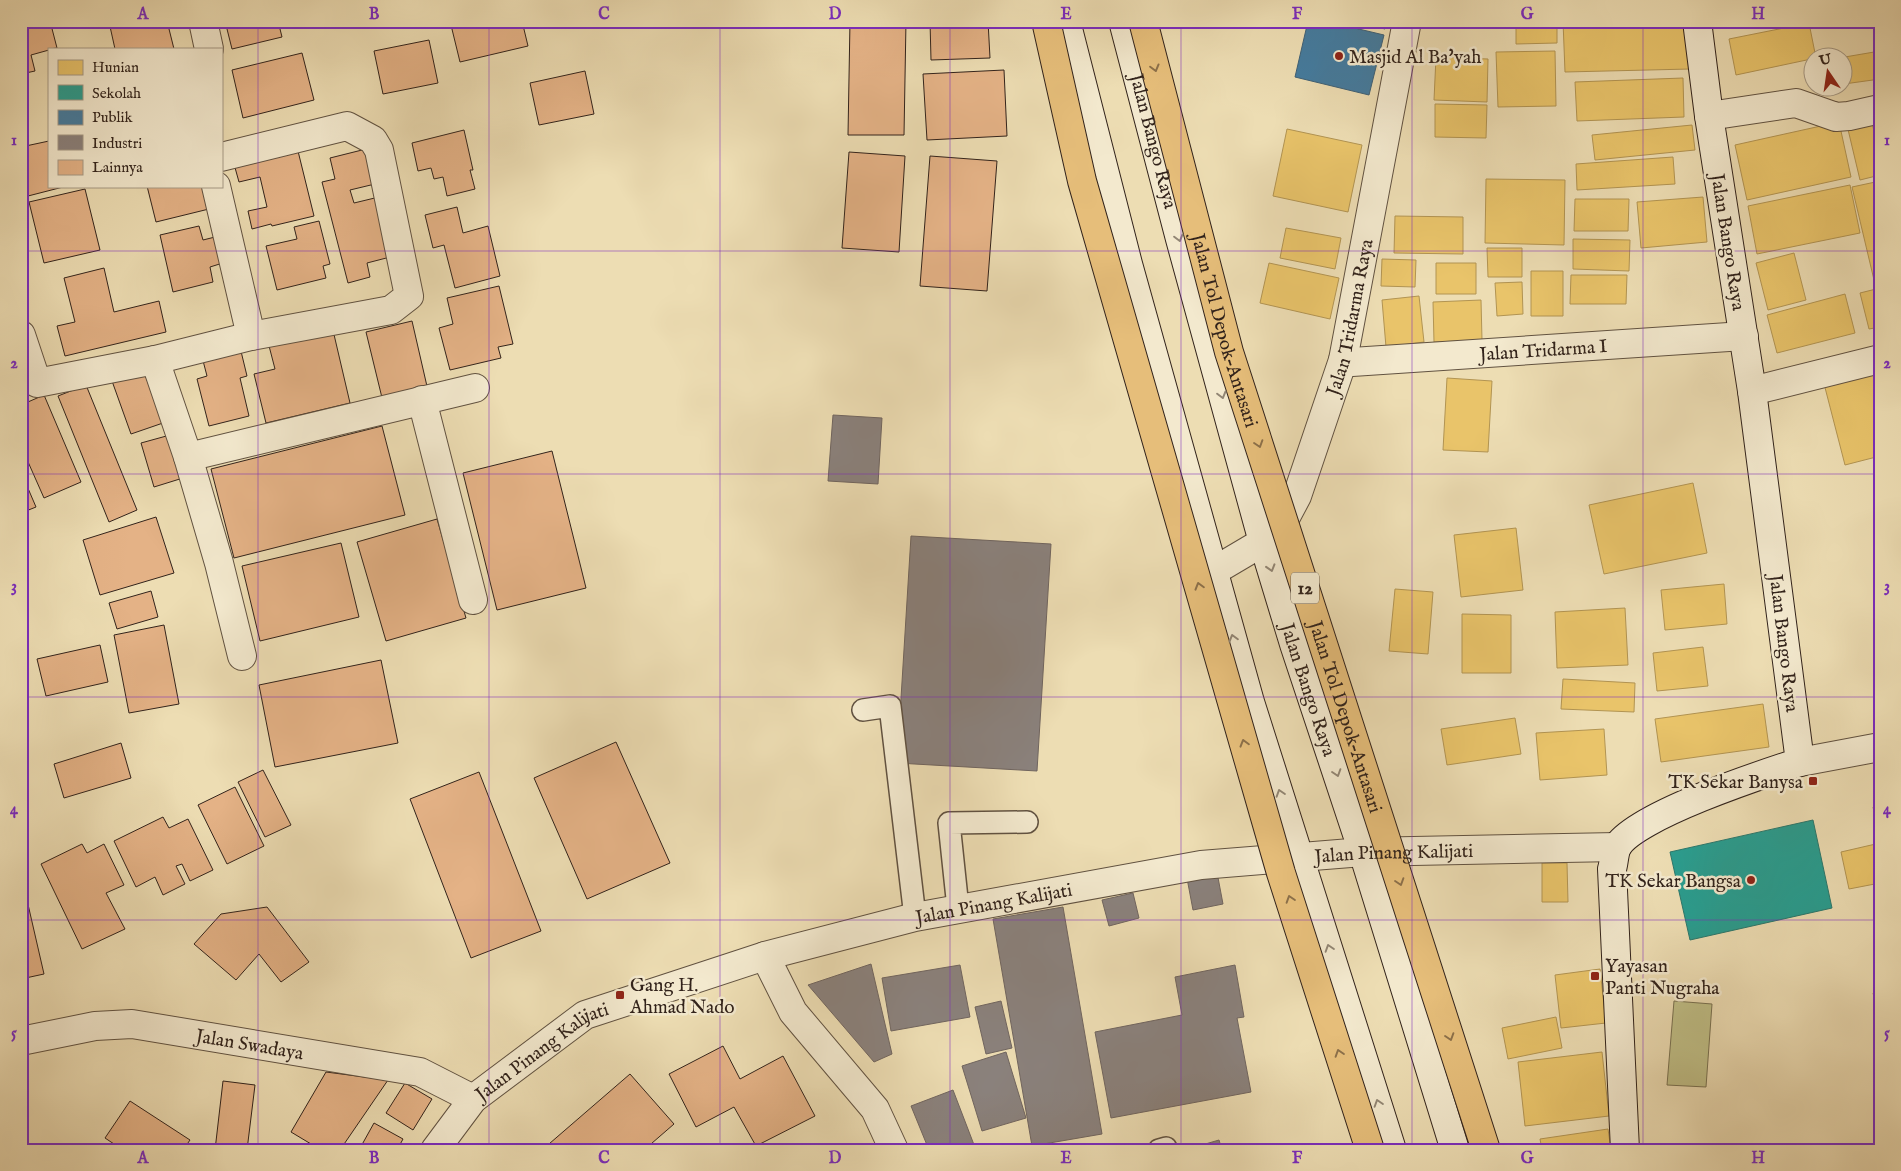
<svg xmlns="http://www.w3.org/2000/svg" width="1901" height="1171" font-family="'IM FELL English',serif">
	<style>
		.green { fill: #c0bf87; stroke: #797151 }
		.homes { fill: #e9c46a; stroke: #b29452 }
		.schools { fill: #2a9d8f; stroke: #2c786c }
		.public { fill: #457b9d; stroke: #3f6176 }
		.industry { fill: #8a817c; stroke: #70655f }
		.building { fill: #e4b286; stroke: #32231b }
		.lines { fill: none; stroke-linecap: round; stroke-linejoin: round }
		.lane-casing { stroke: #615241; stroke-width: 24 }
		.street-casing { stroke: #615241; stroke-width: 30 }
		.secondary-casing { stroke: #32231b; stroke-width: 30 }
		.lane { stroke: #f3e9ce; stroke-width: 21 }
		.street { stroke: #f3e9ce; stroke-width: 28 }
		.secondary { stroke: #f3e9ce; stroke-width: 28 }
		.highway-bridge-casing { stroke: #32231b; stroke-width: 30; stroke-linecap: butt }
		.highway-bridge { stroke: #e6be7a; stroke-width: 28 }
		.oneway { stroke: #8c704a }
		.oneway2 { stroke: #928674 }
		.grid { fill: none; stroke: #7b2cbf; stroke-width: 1; stroke-opacity: 0.55 }
		.poi-dot { fill: #8f2418; stroke: #f3e9ce; stroke-width: 2 }
		.labels { text-anchor: middle; stroke-width: 5; stroke-linejoin: round; paint-order: stroke }
		.shield { fill: #f3e9ce; stroke: #6c5e51; stroke-width: 1 }
		.shield-label { font-size: 18px; font-weight: bold; fill: #32231b }
		.poi-label { font-size: 19px; fill: #32231b; stroke: #f3e9ce; text-anchor: start }
		.street-label { font-size: 19px; fill: #32231b; stroke: #f3e9ce }
		.neatline { fill: none; stroke: #7b2cbf; stroke-width: 2 }
		.grid-label { font-size: 16px; text-anchor: middle; font-weight: bold; fill: #7b2cbf }
	</style>
	<rect width="100%" height="100%" fill="#edddb3"/>
	<filter id="stains"><feTurbulence type="fractalNoise" baseFrequency=".004" numOctaves="4"/><feColorMatrix values="0 0 0 0 .2 0 0 0 0 .09 0 0 0 0 .02 0 0 0 .5 -.17"/></filter>
	<radialGradient id="worn" r=".72"><stop offset=".6" stop-color="#630" stop-opacity="0"/><stop offset="1" stop-color="#630" stop-opacity=".3"/></radialGradient>
	<!-- green -->
	<path class="green" d="M1674,1001L1712,1004L1706,1087L1667,1085Z"/>
	<!-- homes -->
	<path class="homes" d="M1516,21H1557V43L1516,44Z
		M1563,21H1689L1690,69L1565,72Z
		M1744,21H1778L1745,26Z
		M1809,23L1816,58L1736,75L1729,39Z
		M1555,51L1556,106L1498,107L1496,52Z
		M1880,51V79L1844,84V58H1839Z
		M1436,57L1488,59L1487,102L1434,100Z
		M1683,78L1684,117L1577,121L1575,82Z
		M1435,104L1487,105L1486,138L1435,137Z
		M1870,114L1880,157V175L1860,180L1846,121Z
		M1839,122L1851,177L1747,200L1735,145Z
		M1692,125L1695,150L1595,160L1592,135Z
		M1287,129L1362,145L1348,212L1273,196Z
		M1673,157L1675,184L1577,190L1576,164Z
		M1486,179L1565,180L1564,245L1485,243Z
		M1880,181V279L1874,280L1852,187Z
		M1850,185L1860,233L1757,254L1748,206Z
		M1703,197L1707,242L1641,248L1637,202Z
		M1575,199H1629L1628,231H1574Z
		M1395,216L1463,217V254L1394,253Z
		M1286,228L1341,238L1335,269L1280,258Z
		M1573,239L1630,240L1629,271L1573,269Z
		M1487,248H1522V277H1488Z
		M1794,253L1806,300L1768,310L1756,263Z
		M1382,259L1416,260L1415,287L1381,286Z
		M1269,263L1339,278L1330,319L1260,303Z
		M1436,263H1476V294H1436Z
		M1531,271H1563V316H1531Z
		M1571,275H1627L1626,304H1570Z
		M1522,282L1523,314L1497,316L1495,283Z
		M1880,288V327L1869,329L1860,293Z
		M1845,294L1855,333L1777,353L1767,315Z
		M1419,296L1424,342L1386,347L1382,300Z
		M1481,300L1482,340L1434,342L1433,302Z
		M1880,361V456L1845,465L1822,376Z
		M1447,378L1492,381L1488,452L1443,450Z
		M1693,483L1707,553L1604,574L1589,505Z
		M1516,528L1523,590L1461,597L1454,535Z
		M1724,584L1727,624L1665,630L1661,590Z
		M1395,589L1433,592L1428,654L1389,651Z
		M1625,608L1628,665L1557,668L1555,612Z
		M1462,614L1511,615V673H1462Z
		M1703,647L1708,686L1657,691L1653,653Z
		M1563,679L1635,683L1634,712L1561,709Z
		M1763,704L1769,747L1661,762L1655,719Z
		M1515,718L1521,754L1447,765L1441,729Z
		M1604,729L1607,775L1540,780L1536,733Z
		M1880,805V839L1873,807Z
		M1880,843V883L1849,889L1841,852Z
		M1542,863H1567L1568,902H1542Z
		M1600,969L1606,1023L1561,1028L1555,975Z
		M1880,991V1020L1873,993Z
		M1556,1017L1562,1048L1508,1059L1502,1028Z
		M1602,1052L1609,1116L1525,1126L1518,1062Z
		M1608,1129L1611,1150H1542L1540,1139Z"/>
	<!-- schools -->
	<path class="schools" d="M1355,21H1387L1385,29Z
		M1813,820L1832,908L1690,940L1670,852Z"/>
	<!-- public -->
	<path class="public" d="M1308,21H1325L1384,35L1369,95L1295,77Z"/>
	<!-- industry -->
	<path class="industry" d="M833,415L882,418L878,484L828,481Z
		M911,536L1051,544L1037,771L897,763Z
		M1216,867L1223,904L1193,910L1186,873Z
		M1133,893L1139,918L1109,926L1102,900Z
		M1063,907L1102,1134L1032,1146L993,919Z
		M871,964L892,1054L874,1062L808,985Z
		M960,965L970,1017L891,1031L882,978Z
		M1235,965L1244,1017L1237,1018L1251,1092L1111,1118L1095,1032L1182,1015L1175,977Z
		M1001,1001L1012,1048L986,1054L975,1007Z
		M1006,1052L1026,1118L982,1131L962,1066Z
		M953,1090L976,1150H929L911,1106Z
		M1219,1140L1222,1150H1185Z"/>
	<!-- building -->
	<path class="building" d="M21,21H23L24,28L50,21L57,48L49,49V50L31,55L35,71L21,74Z
		M167,21L174,49H115L109,22Z
		M225,21H278L282,37L232,49Z
		M450,21H522L528,46L460,62Z
		M850,21H906L904,135H848Z
		M930,21H988L990,58L931,60Z
		M429,40L438,83L383,94L374,51Z
		M302,53L314,100L243,118L232,70Z
		M1004,70L1007,136L927,140L923,74Z
		M585,71L594,114L539,125L530,83Z
		M464,130L473,170H470L475,189L447,196L443,177L434,179L431,168L418,171L412,143Z
		M49,141V186H67L28,196L21,168V147Z
		M297,147L314,216L272,226L271,224L252,229L248,211L267,207L260,177L239,182L234,164Z
		M366,149L375,184L350,190L354,203L383,196L394,256L367,263L370,277L348,283L322,182L335,179L330,158Z
		M849,152L905,156L899,252L842,248Z
		M930,156L997,161L987,291L920,286Z
		M147,186H208L213,208L156,222Z
		M85,189L100,250L44,263L29,202Z
		M457,207L463,233L488,226L500,276L455,288L444,245L433,248L425,215Z
		M319,221L330,264L323,266L326,278L277,290L266,246L297,239L294,227Z
		M199,226L203,240L219,236L226,262L210,267L213,282L173,292L160,235Z
		M104,268L114,312L159,301L166,332L65,356L57,326L75,322L64,278Z
		M499,286L513,344L498,347L501,358L450,370L439,328L453,324L447,298Z
		M412,321L429,395L384,406L366,332Z
		M332,326L350,403L266,423L254,374L275,369L268,342Z
		M239,343L247,376L240,378L249,416L209,426L197,379L207,376L201,353Z
		M143,369L163,423L131,434L112,381Z
		M86,385L137,510L109,522L58,396Z
		M44,395L81,482L44,498L21,446V405Z
		M382,426L405,515L234,558L211,469Z
		M170,435L183,478L154,487L141,443Z
		M552,451L586,588L497,610L463,473Z
		M21,472L36,507L21,513Z
		M156,517L174,573L100,595L83,540Z
		M437,519L466,618L386,641L357,542Z
		M341,543L359,617L260,641L242,566Z
		M151,591L158,617L117,629L109,603Z
		M164,625L179,704L129,713L114,635Z
		M100,645L108,682L46,696L37,659Z
		M381,660L398,743L275,767L259,685Z
		M616,742L670,863L587,899L534,778Z
		M121,743L131,778L64,798L54,764Z
		M263,770L291,825L265,837L238,782Z
		M479,772L541,931L471,958L410,799Z
		M235,787L264,846L227,864L198,805Z
		M163,817L169,828L188,819L213,870L190,881L182,864L176,866L185,884L163,895L155,877L136,887L114,841Z
		M82,844L87,853L104,844L124,885L106,893L125,929L82,949L41,864Z
		M27,900L44,974L21,979V902Z
		M267,907L309,962L281,982L259,954L236,980L194,944L221,914Z
		M723,1046L740,1079L783,1056L815,1116L756,1146L734,1107L696,1127L669,1074Z
		M326,1072L388,1080L340,1150H321L291,1132Z
		M630,1074L674,1124L644,1150H542Z
		M223,1081L255,1085L247,1150H215Z
		M405,1083L432,1099L413,1130L386,1113Z
		M130,1101L190,1140L183,1150H123L105,1138Z
		M374,1123L403,1139L397,1150H359Z"/>
	<g class="lines">
		<!-- lane casing -->
		<g class="lane-casing">
			<path id="lane" d="M863,710L890,706L915,917
				M958,908L949,823L1027,822
				M1159,1150L1166,1148"/>
		</g>
		<!-- street casing -->
		<g class="street-casing">
			<g id="street">
				<path d="M203,21L209,49"/>
				<path d="M1709,116L1796,103L1836,117L1849,116L1880,109"/>
				<path d="M216,186L251,336"/>
				<path d="M21,335L37,383L155,360L251,336L391,310L409,296L379,150L373,140L347,126L221,157"/>
				<path d="M155,360L188,457L219,563L242,656"/>
				<path id="s1" d="M1343,360L1352,362L1744,336"/>
				<path d="M1752,391L1880,359"/>
				<path d="M422,400L473,600"/>
				<path d="M188,457L475,388"/>
				<path id="s2" d="M1214,571L1263,542L1280,528L1297,496L1343,360L1407,21"/>
				<path d="M1800,762L1880,747"/>
				<path d="M765,956L793,1012L875,1109L894,1150"/>
				<path id="s3" d="M21,1041L95,1026L132,1024L420,1072L473,1099"/>
				<path id="s4" d="M435,1150L473,1099L585,1015L765,956L915,917L1201,865L1363,852L1617,847"/>
			</g>
		</g>
		<!-- secondary casing -->
		<g class="secondary-casing">
			<g id="secondary">
				<path d="M1066,21L1128,264L1250,702L1392,1150"/>
				<path id="s5" d="M1123,21L1180,239L1263,542L1294,644L1363,852L1455,1150"/>
				<path d="M1625,1150L1612,869C1614,863 1614,853 1617,847C1634,816 1763,774 1800,762L1752,391L1709,116L1697,21"/>
			</g>
		</g>
		<!-- lane -->
		<use href="#lane" class="lane"/>
		<!-- street -->
		<use href="#street" class="street"/>
		<!-- secondary -->
		<use href="#secondary" class="secondary"/>
		<!-- highway-bridge casing -->
		<g class="highway-bridge-casing">
			<g id="highway-bridge">
				<path d="M1046,21L1082,181L1281,873L1370,1150"/>
				<path id="s6" d="M1143,21L1229,352L1486,1150"/>
			</g>
		</g>
		<!-- highway-bridge -->
		<use href="#highway-bridge" class="highway-bridge"/>
	</g>
	<!-- one-way arrows -->
	<defs><path id="oneway-chevron" d="M-2-3.5L2.5 0L-2 3.5" fill="none" stroke-width="1.6" stroke-linecap="round" stroke-linejoin="round" transform="scale(1.25)"/></defs>
	<g class="oneway">
		<use href="#oneway-chevron" transform="translate(1155 68) rotate(75)"/>
		<use href="#oneway-chevron" transform="translate(1259 444) rotate(72)"/>
		<use href="#oneway-chevron" transform="translate(1199 586) rotate(-106)"/>
		<use href="#oneway-chevron" transform="translate(1244 743) rotate(-106)"/>
		<use href="#oneway-chevron" transform="translate(1400 882) rotate(72)"/>
		<use href="#oneway-chevron" transform="translate(1290 899) rotate(-108)"/>
		<use href="#oneway-chevron" transform="translate(1450 1037) rotate(72)"/>
		<use href="#oneway-chevron" transform="translate(1339 1053) rotate(-108)"/>
	</g>
	<g class="oneway2">
		<use href="#oneway-chevron" transform="translate(1179 238) rotate(75)"/>
		<use href="#oneway-chevron" transform="translate(1222 395) rotate(75)"/>
		<use href="#oneway-chevron" transform="translate(1271 568) rotate(73)"/>
		<use href="#oneway-chevron" transform="translate(1233 638) rotate(-106)"/>
		<use href="#oneway-chevron" transform="translate(1337 773) rotate(72)"/>
		<use href="#oneway-chevron" transform="translate(1280 793) rotate(-108)"/>
		<use href="#oneway-chevron" transform="translate(1329 948) rotate(-108)"/>
		<use href="#oneway-chevron" transform="translate(1378 1103) rotate(-108)"/>
	</g>
	<!-- grid -->
	<path class="grid" d="M258,21V1150M489,21V1150M720,21V1150M950,21V1150M1181,21V1150M1412,21V1150M1643,21V1150M21,251H1880M21,474H1880M21,697H1880M21,920H1880"/>
	<!-- markers -->
	<g class="poi-dot">
		<circle cx="1339" cy="56" r="5"/>
		<rect x="1808" y="776" width="10" height="10" rx="2.5"/>
		<circle cx="1751" cy="880" r="5"/>
		<rect x="1590" y="971" width="10" height="10" rx="2.5"/>
		<rect x="615" y="990" width="10" height="10" rx="2.5"/>
	</g>
	<g class="labels">
		<!-- shield labels -->
		<rect class="shield" x="1291" y="572.5" width="28" height="31" rx="4"/>
		<g class="shield-label">
			<text x="1305" y="594">12</text>
		</g>
		<!-- poi labels -->
		<g class="poi-label">
			<text x="1349" y="63">Masjid Al Ba'yah</text>
			<text x="1803" y="788" text-anchor="end">TK Sekar Banysa</text>
			<text x="1741" y="887" text-anchor="end">TK Sekar Bangsa</text>
			<text x="1605" y="972">Yayasan<tspan x="1605" dy="22">Panti Nugraha</tspan></text>
			<text x="630" y="991">Gang H.<tspan x="630" dy="22">Ahmad Nado</tspan></text>
		</g>
		<!-- street labels -->
		<g class="street-label">
			<text dy="7" stroke="none"><textPath href="#s5" startOffset="124">Jalan Bango Raya</textPath></text>
			<text transform="translate(1729 242) rotate(81)" y="7">Jalan Bango Raya</text>
			<text dy="7" stroke="none"><textPath href="#s2" startOffset="302">Jalan Tridarma Raya</textPath></text>
			<text dy="7" stroke="none"><textPath href="#s6" startOffset="320">Jalan Tol Depok–Antasari</textPath></text>
			<text dy="7" stroke="none"><textPath href="#s1" startOffset="201">Jalan Tridarma I</textPath></text>
			<text transform="translate(1785 643) rotate(83)" y="7">Jalan Bango Raya</text>
			<text dy="7" stroke="none"><textPath href="#s5" startOffset="694">Jalan Bango Raya</textPath></text>
			<text dy="7" stroke="none"><textPath href="#s6" startOffset="725">Jalan Tol Depok–Antasari</textPath></text>
			<text dy="7" stroke="none"><textPath href="#s4" startOffset="1032">Jalan Pinang Kalijati</textPath></text>
			<text dy="7" stroke="none"><textPath href="#s4" startOffset="628">Jalan Pinang Kalijati</textPath></text>
			<text dy="7" stroke="none"><textPath href="#s3" startOffset="232">Jalan Swadaya</textPath></text>
			<text dy="7" stroke="none"><textPath href="#s4" startOffset="148">Jalan Pinang Kalijati</textPath></text>
		</g>
	</g>
	<!-- margin -->
	<rect width="1901" height="1171" fill="none" stroke="#edddb3" stroke-width="55"/>
	<!-- legend -->
	<rect x="48" y="48" width="175" height="140" fill="#f3e9ce" stroke="#a69a86"/>
	<rect x="58" y="60" width="25" height="15" fill="#e9c46a" stroke="#a69a86"/>
	<text x="92" y="72" font-size="15" fill="#32231b">Hunian</text>
	<rect x="58" y="85" width="25" height="15" fill="#2a9d8f" stroke="#a69a86"/>
	<text x="92" y="98" font-size="15" fill="#32231b">Sekolah</text>
	<rect x="58" y="110" width="25" height="15" fill="#457b9d" stroke="#a69a86"/>
	<text x="92" y="122" font-size="15" fill="#32231b">Publik</text>
	<rect x="58" y="135" width="25" height="15" fill="#8a817c" stroke="#a69a86"/>
	<text x="92" y="148" font-size="15" fill="#32231b">Industri</text>
	<rect x="58" y="160" width="25" height="15" fill="#e4b286" stroke="#a69a86"/>
	<text x="92" y="172" font-size="15" fill="#32231b">Lainnya</text>
	<!-- north arrow -->
	<g transform="translate(1828 72) rotate(347)"><circle r="24" fill="#f3e9ce" stroke="#a69a86"/>
	<path d="M0-4L9 19L0 12L-9 19Z" fill="#8f2418"/>
	<text y="-8" font-size="14" font-weight="bold" text-anchor="middle" fill="#32231b">U</text>
	</g>
	<rect x="28" y="28" width="1846" height="1116" class="neatline"/>
	<g class="grid-label">
		<text x="143" y="19">A</text>
		<text x="374" y="19">B</text>
		<text x="604" y="19">C</text>
		<text x="835" y="19">D</text>
		<text x="1066" y="19">E</text>
		<text x="1297" y="19">F</text>
		<text x="1527" y="19">G</text>
		<text x="1758" y="19">H</text>
		<text x="14" y="145">1</text>
		<text x="1887" y="145">1</text>
		<text x="14" y="368">2</text>
		<text x="1887" y="368">2</text>
		<text x="14" y="591">3</text>
		<text x="1887" y="591">3</text>
		<text x="14" y="814">4</text>
		<text x="1887" y="814">4</text>
		<text x="14" y="1038">5</text>
		<text x="1887" y="1038">5</text>
		<text x="143" y="1163">A</text>
		<text x="374" y="1163">B</text>
		<text x="604" y="1163">C</text>
		<text x="835" y="1163">D</text>
		<text x="1066" y="1163">E</text>
		<text x="1297" y="1163">F</text>
		<text x="1527" y="1163">G</text>
		<text x="1758" y="1163">H</text>
	</g>
	<rect width="100%" height="100%" filter="url(#stains)"/>
	<rect width="100%" height="100%" fill="url(#worn)"/>
</svg>
